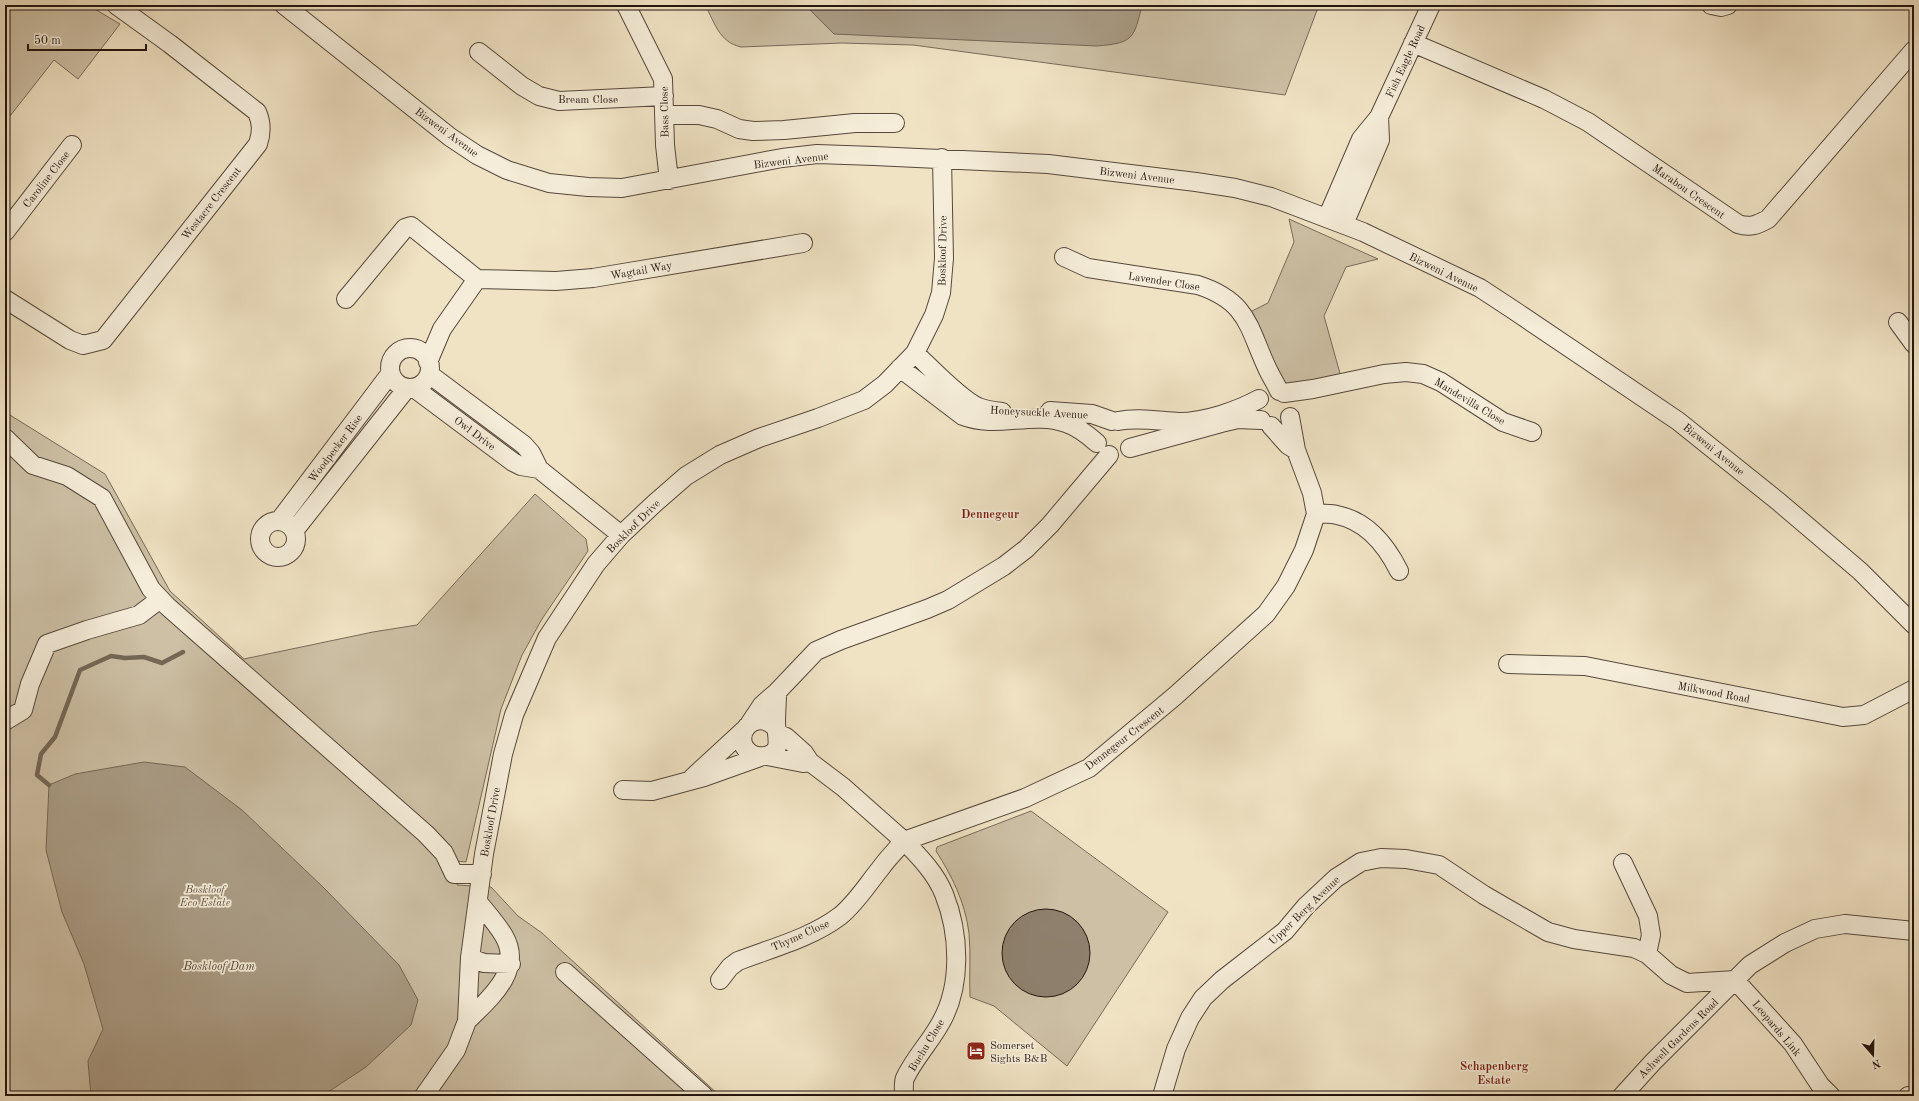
<svg xmlns="http://www.w3.org/2000/svg" width="1919" height="1101" font-family="'Old Standard TT',serif">
	<style>
		.green { fill: #cdc0a5; stroke: #786a5a }
		.water { fill: #aa9d86; stroke: #746756 }
		.lines { fill: none; stroke-linecap: round; stroke-linejoin: round }
		.stream { stroke: #746756; stroke-width: 4.5 }
		.building { fill: #8e806d; stroke: #23150e }
		.minor-casing { stroke: #56483c; stroke-width: 20 }
		.minor { stroke: #f5edd9; stroke-width: 18 }
		.labels { text-anchor: middle; stroke-width: 3.5; stroke-linejoin: round; paint-order: stroke }
		.street-label { font-size: 11px; fill: #23150e; stroke: #f5edd9 }
		.park-label { font-size: 11px; font-style: italic; fill: #5e5143; stroke: #f5edd9 }
		.poi-label { font-size: 11px; fill: #23150e; stroke: #f5edd9; text-anchor: start }
		.neighbourhood-label { font-size: 12px; font-weight: bold; fill: #7a1f14; stroke: #f5edd9 }
		.water-label { font-size: 12px; font-style: italic; fill: #594b3e; stroke: #f5edd9 }
	</style>
	<rect width="100%" height="100%" fill="#f0e3c4"/>
	<filter id="stains"><feTurbulence type="fractalNoise" baseFrequency=".005" numOctaves="4"/><feColorMatrix values="0 0 0 0 .2 0 0 0 0 .09 0 0 0 0 .02 0 0 0 .5 -.17"/></filter>
	<radialGradient id="worn" r=".72"><stop offset=".6" stop-color="#630" stop-opacity="0"/><stop offset="1" stop-color="#630" stop-opacity=".3"/></radialGradient>
	<!-- green -->
	<path class="green" d="M5,5H88L120,24L78,79L54,60L10,116L5,112Z
		M705,5H1319L1285,95L913,45L842,43L741,47C719,42 715,23 705,5Z
		M1289,219L1378,259L1346,267L1324,316L1341,377L1290,386L1284,383L1250,312L1268,303L1294,242Z
		M5,412L105,474L170,591L244,659L373,632L417,625L535,494L586,539L588,551L542,619L522,655L501,709L466,862L455,861L458,874L457,885L491,887L518,916L542,933L720,1096H5Z
		M1031,811L1168,912L1067,1066L994,1006L970,997C969,976 971,954 969,933C965,902 952,876 936,851L937,847Z"/>
	<!-- water -->
	<path class="water" d="M805,5H1142C1134,39 1133,43 1097,46L834,34Z
		M144,762L185,767L242,810L324,888L399,965L418,1000L411,1025L366,1067L322,1096H91L88,1061L103,1029L84,964L62,912L46,850L49,785L75,774Z"/>
	<g class="lines">
		<!-- stream -->
		<path class="stream" d="M49,785L37,775L41,754L55,737L80,670L111,656L125,658L144,657L162,663L183,652"/>
	</g>
	<!-- building -->
	<path class="building" d="M1002 953a44 44 0 1 1 88 0a44 44 0 1 1-88 0Z"/>
	<g class="lines">
		<!-- minor casing -->
		<g class="minor-casing">
			<path id="minor" d="M284,5L450,137L477,155L507,170L549,183L588,187L622,188L782,158L817,154L874,156L1048,164L1196,182L1235,188L1271,197L1363,232L1480,288L1512,309L1678,421L1779,502L1860,571L1914,625
				M626,5L663,79L665,145L669,180
				M1711,5L1721,7L1728,5
				M1413,43L1544,99L1588,122L1738,224C1750,228 1757,225 1768,219L1914,50
				M479,52L522,86L539,96L559,101L664,96
				M664,115H699L717,119L739,129L753,131L784,130L855,123H895
				M1327,218L1361,139L1379,117L1431,5
				M1344,224L1380,140L1379,117
				M5,232L72,145
				M1064,257L1088,268L1198,285C1250,302 1248,329 1269,372C1272,378 1276,384 1279,391
				M477,279L556,281L593,278L803,243
				M5,299L70,340L83,345L103,340L258,144C262,132 262,123 257,112L170,44L116,5
				M346,299L405,228L411,226L477,279
				M1898,322L1914,344
				M390 368a20 20 0 1 1 40 0a20 20 0 1 1-40 0Z
				M915,353C930,367 960,399 978,407C986,410 994,411 1002,412
				M428,362L442,329L477,279
				M900,368L963,416C996,429 1033,411 1066,423C1078,427 1088,435 1097,443
				M429,374L524,445L531,453L539,469L621,535
				M414,388L513,462L521,466L539,469
				M1284,393L1313,389L1384,374L1406,372L1423,374L1441,382L1503,422L1532,432
				M1050,411L1092,414L1112,421
				M1118,421C1138,417 1159,421 1179,422C1204,422 1237,411 1259,399
				M1271,426L1288,445L1296,450
				M5,438L33,465L67,476L102,498L151,589L167,606L426,834L444,853L454,874H482
				M1130,448L1221,423L1238,419L1261,420
				M1316,514C1323,514 1331,513 1337,515C1367,521 1386,545 1399,571
				M279,521L390,374
				M260 539a18 18 0 1 1 36 0a18 18 0 1 1-36 0Z
				M294,531L407,388
				M1508,664L1585,666L1843,717L1864,715L1914,689
				M5,721L23,710L30,684L47,644L87,630L139,615L160,599
				M750,723L762,705L777,692L816,651L841,640L927,609L948,600L1004,566L1026,549L1050,525L1109,455
				M776,728C755,706 729,737 750,753C754,756 759,757 765,756C784,752 776,736 776,723C776,713 777,703 777,692
				M779,734L786,737L804,753L810,762L843,787L904,841L1025,798L1089,768L1175,696L1266,614L1286,586L1304,550L1316,514L1312,493L1296,450L1290,417
				M767,756L803,763L810,762
				M692,778L744,730
				M623,790L652,791L704,777L760,757
				M1623,863L1648,916L1651,935L1647,954
				M470,958L484,963L511,964
				M565,972L704,1096
				M720,980L730,967L738,961C772,948 811,938 840,916C856,903 867,885 880,869C887,859 896,850 904,841C920,857 936,874 944,894C960,934 962,987 940,1024C930,1042 914,1059 905,1078C903,1083 904,1091 904,1096
				M1735,980L1793,1044L1820,1085L1831,1096
				M467,1021C489,999 524,971 504,936C497,924 487,913 478,902
				M424,1096L456,1050L467,1021L470,958L484,854L503,754L514,715L547,638L596,564L621,535L655,503L686,476L720,455L759,438L818,418L864,400L885,384L915,353L934,315L941,293L944,258L942,158
				M1162,1096L1176,1049L1190,1018L1203,998L1222,980L1285,931L1306,906L1336,878L1361,862L1381,858L1406,859L1439,865L1484,895L1548,932L1574,939L1634,948L1647,954L1671,975L1687,983L1735,980
				M1622,1096L1653,1062L1750,965L1785,943L1815,929L1845,924L1914,931
				M1908,1096H1914"/>
		</g>
		<!-- minor -->
		<use href="#minor" class="minor"/>
	</g>
	<!-- icons -->
	<defs>
		<g id="hotel-square" transform="scale(1)"><rect x="-9" y="-9" width="18" height="18" rx="4" fill="#8f2418" stroke="#f5edd9"/><path d="M-6-4.5h1.5V1H6V5H4.5V3h-9V5H-6ZM-4 0a1.8 1.8 0 1 1 3.6 0ZM.5 0V-2.5h3Q6-2.5 6 0Z" fill="#fff"/></g>
	</defs>
	<g fill-rule="evenodd">
		<use href="#hotel-square" x="976" y="1051"/>
	</g>
	<g class="labels">
		<!-- street labels -->
		<g class="street-label">
			<text transform="translate(1405 61) rotate(-65)" y="4">Fish Eagle Road</text>
			<text x="588" y="103">Bream Close</text>
			<text transform="translate(664 112) rotate(-91)" y="4">Bass Close</text>
			<text transform="translate(447 132) rotate(36)" y="4">Bizweni Avenue</text>
			<text transform="translate(791 160) rotate(-7)" y="4">Bizweni Avenue</text>
			<text transform="translate(1137 175) rotate(7)" y="4">Bizweni Avenue</text>
			<text transform="translate(46 179) rotate(-52)" y="4">Caroline Close</text>
			<text transform="translate(1689 191) rotate(35)" y="4">Marabou Crescent</text>
			<text transform="translate(211 203) rotate(-52)" y="4">Westacre Crescent</text>
			<text transform="translate(942 251) rotate(-89)" y="4">Boskloof Drive</text>
			<text transform="translate(641 270) rotate(-10)" y="4">Wagtail Way</text>
			<text transform="translate(1444 272) rotate(26)" y="4">Bizweni Avenue</text>
			<text transform="translate(1164 281) rotate(9)" y="4">Lavender Close</text>
			<text transform="translate(1470 401) rotate(31)" y="4">Mandevilla Close</text>
			<text transform="translate(1039 412) rotate(3)" y="4">Honeysuckle Avenue</text>
			<text transform="translate(475 433) rotate(37)" y="4">Owl Drive</text>
			<text transform="translate(335 448) rotate(-53)" y="4">Woodpecker Rise</text>
			<text transform="translate(1714 449) rotate(39)" y="4">Bizweni Avenue</text>
			<text transform="translate(633 526) rotate(-45)" y="4">Boskloof Drive</text>
			<text transform="translate(1714 692) rotate(11)" y="4">Milkwood Road</text>
			<text transform="translate(1124 738) rotate(-38)" y="4">Dennegeur Crescent</text>
			<text transform="translate(490 822) rotate(-80)" y="4">Boskloof Drive</text>
			<text transform="translate(1304 910) rotate(-44)" y="4">Upper Berg Avenue</text>
			<text transform="translate(800 935) rotate(-24)" y="4">Thyme Close</text>
			<text transform="translate(1777 1028) rotate(50)" y="4">Leopards Link</text>
			<text transform="translate(1678 1038) rotate(-45)" y="4">Ashwell Gardens Road</text>
			<text transform="translate(926 1045) rotate(-59)" y="4">Buchu Close</text>
		</g>
		<!-- park labels -->
		<g class="park-label">
			<text x="205" y="893">Boskloof<tspan x="205" dy="13">Eco Estate</tspan></text>
		</g>
		<!-- poi labels -->
		<g class="poi-label">
			<text x="990" y="1049">Somerset<tspan x="990" dy="13">Sights B&amp;B</tspan></text>
		</g>
		<!-- neighbourhood labels -->
		<g class="neighbourhood-label">
			<text x="990" y="518">Dennegeur</text>
			<text x="1494" y="1070">Schapenberg<tspan x="1494" dy="14">Estate</tspan></text>
		</g>
		<!-- water labels -->
		<g class="water-label">
			<text x="219" y="970">Boskloof Dam</text>
		</g>
	</g>
	<!-- margin -->
	<rect width="1919" height="1101" fill="none" stroke="#f0e3c4" stroke-width="20"/>
	<rect x="6" y="6" width="1907" height="1089" fill="none" stroke="#23150e" stroke-width="2"/>
	<rect x="10" y="10" width="1899" height="1081" fill="none" stroke="#23150e"/>
	<!-- north arrow -->
	<g transform="translate(1873 1055) rotate(160)" stroke="#f5edd9" stroke-width="3" paint-order="stroke">
	<path d="M0-3L7 15L0 10L-7 15Z" fill="#23150e"/>
	<text y="-6" font-size="11" font-weight="bold" text-anchor="middle" fill="#23150e">N</text>
	</g>
	<!-- scale -->
	<path d="M28 44v6h118v-6" fill="none" stroke="#23150e" stroke-width="2"/>
	<text x="34" y="44" font-size="12" fill="#23150e" stroke="#f5edd9" stroke-width="3" paint-order="stroke">50 m</text>
	<rect width="100%" height="100%" filter="url(#stains)"/>
	<rect width="100%" height="100%" fill="url(#worn)"/>
</svg>
